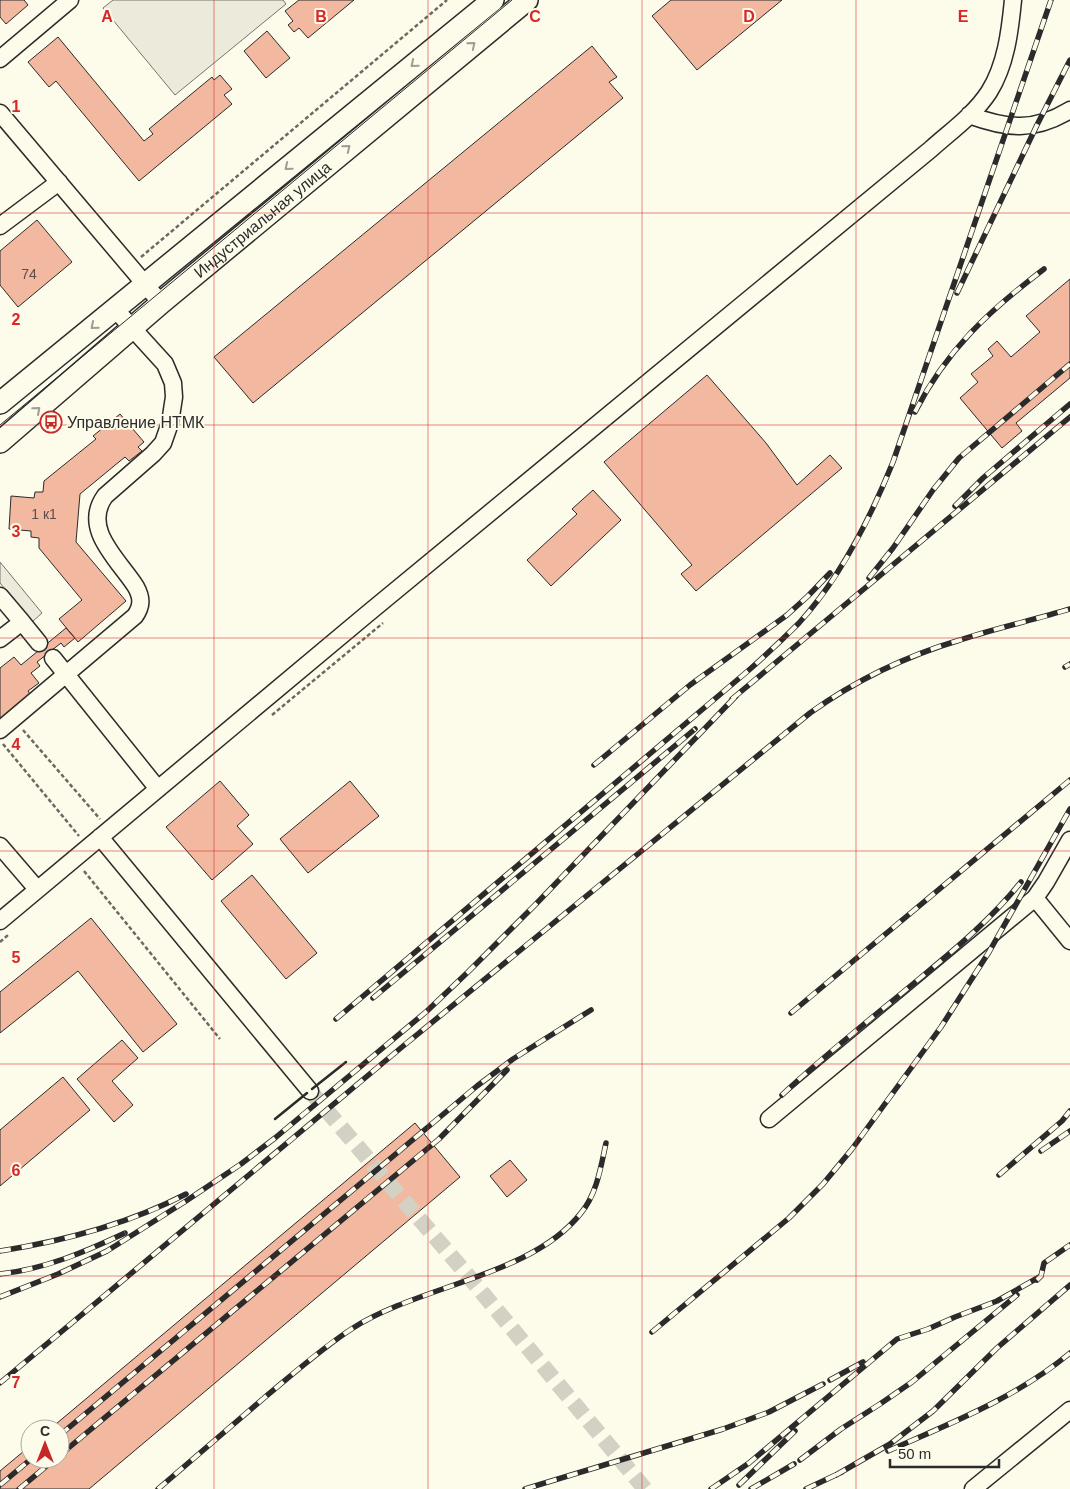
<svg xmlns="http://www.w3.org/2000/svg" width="1070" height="1489" font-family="Helvetica,sans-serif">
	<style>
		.parking { fill: #eceadb; stroke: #74746e }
		.building { fill: #f2b8a0; stroke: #2b2b2b }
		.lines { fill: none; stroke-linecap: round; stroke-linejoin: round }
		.minor-tunnel { stroke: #d3d1c4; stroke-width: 16; stroke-dasharray: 16 8; stroke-linecap: butt }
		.minor-casing { stroke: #2b2b2b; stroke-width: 19 }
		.major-casing { stroke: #2b2b2b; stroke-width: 24 }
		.path { stroke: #6a6964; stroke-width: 2.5; stroke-dasharray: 4 2.5; stroke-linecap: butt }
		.minor { stroke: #fdfbea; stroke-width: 16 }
		.major { stroke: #fdfbea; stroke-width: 21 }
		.tram { stroke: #2b2b2b; stroke-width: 1 }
		.rail-casing { stroke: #2b2b2b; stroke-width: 5.5 }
		.rail { stroke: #fdfbea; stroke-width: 4; stroke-dasharray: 11; stroke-linecap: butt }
		.wall { stroke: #2b2b2b; stroke-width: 2.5 }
		.oneway { stroke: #9e9d94 }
		.grid { fill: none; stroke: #d62828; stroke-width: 1; stroke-opacity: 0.55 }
		.labels { text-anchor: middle; stroke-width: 4; stroke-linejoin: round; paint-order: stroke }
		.number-label { font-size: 14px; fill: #5d4e48 }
		.street-label { font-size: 16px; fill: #2b2b2b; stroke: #fdfbea }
		.poi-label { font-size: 16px; fill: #2b2b2b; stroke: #fdfbea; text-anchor: start }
		.grid-label { font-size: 16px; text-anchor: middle; font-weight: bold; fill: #d62828; stroke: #fdfbea; stroke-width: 4; stroke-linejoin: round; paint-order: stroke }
	</style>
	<rect width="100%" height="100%" fill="#fdfbea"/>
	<!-- parking -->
	<path class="parking" d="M113,0H283L286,4L175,95L103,8Z
		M0,562L42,613L32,622L0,583Z"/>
	<!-- building -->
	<path class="building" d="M0,0H24L28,5L6,24L0,17Z
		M299,0H354L308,38L299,28L294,32L288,25L293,21L285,11Z
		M671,0H782L697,70L652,16Z
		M267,31L290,58L266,78L244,51Z
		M58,37L144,141L153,134L149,129L212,77L214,80L220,75L232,89L224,95L232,104L139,181L56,81L49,87L28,62Z
		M592,46L617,77L609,82L623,98L253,403L214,357Z
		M37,220L72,262L18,307L0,285V251Z
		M1070,279V378L1016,423L1022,431L1002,448L960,398L978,382L971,374L993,356L988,349L997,341L1011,357L1040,332L1026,316Z
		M707,375L766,443L797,485L830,455L842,468L696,591L681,574L692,565L604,462Z
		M120,414L144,442L138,447L142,451L129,461L125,457L80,494L76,542L126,601L78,642L59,619L82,600L39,548V538L31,537V531L9,529L11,496L34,498L35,492H43L44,481L96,439L93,436Z
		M593,490L621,520L551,586L527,560L577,514L572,509Z
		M66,628L75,638L64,647L61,643L37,662L40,666L31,673L39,683L28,691L30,694L13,708L16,712L0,725V668L14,657L21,665Z
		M220,781L249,815L237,826L253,844L212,880L166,827Z
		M350,781L379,816L308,873L280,839Z
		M252,875L317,953L286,979L221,901Z
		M91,918L177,1024L143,1052L78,971L0,1033V992Z
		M122,1040L138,1058L112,1081L133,1105L114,1122L77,1079Z
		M63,1077L90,1110L0,1186V1130Z
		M415,1123L460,1177L89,1489H0V1471L30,1446V1459H60V1429H50Z
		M510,1160L527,1180L507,1197L490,1176Z"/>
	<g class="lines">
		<!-- minor-tunnel -->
		<path class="minor-tunnel" d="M310,1091L470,1278L645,1489"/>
		<!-- minor casing -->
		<g class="minor-casing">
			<path id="minor" d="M0,59L70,0
				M0,113L161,303
				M969,115C1007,129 1034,132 1070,110
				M0,226L59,182
				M0,596L22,622L0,639
				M22,622L39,643
				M53,658L158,789
				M0,730L135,616C142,606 142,598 136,587C119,560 81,529 105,496L153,454L163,443L170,423L174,397L173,383L165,364L115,309
				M100,837L310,1091
				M1070,840L1046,882L1035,898L1070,941
				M0,846L37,889
				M0,921L366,615L931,149C951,131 974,115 989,92C1006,65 1010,31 1013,0
				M769,1119L1035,898
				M973,1489L1070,1410"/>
		</g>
		<!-- major casing -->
		<g class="major-casing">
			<g id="major">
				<path d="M0,403L493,0"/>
				<path id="s1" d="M0,442L161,303L527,0"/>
			</g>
		</g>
		<!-- path -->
		<path class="path" d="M141,257L447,0
			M272,715L383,623
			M23,730L100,819
			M3,744L79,836
			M84,871L220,1039
			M0,942L8,935"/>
		<!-- minor -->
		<use href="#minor" class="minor"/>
		<!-- major -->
		<use href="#major" class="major"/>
		<!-- tram -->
		<path class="tram" d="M0,425L512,0"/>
		<!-- rail casing -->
		<g class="rail-casing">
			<path id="rail" d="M957,293L1037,125L1070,60
				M915,412C947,349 989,311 1044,269
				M955,506L983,478L1070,404
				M869,578L893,548L933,490L959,458L1070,364
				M1065,667L1070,664
				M732,699L1070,417
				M594,765L690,685L787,615L808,596L830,573
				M373,998L695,729
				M791,1013L1070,780
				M336,1019L749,670C766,655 783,639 799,623C841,577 870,519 893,462L1051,0
				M782,1095C828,1052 877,1014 925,974C959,946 993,917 1021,882
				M1041,1151L1070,1131
				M999,1175L1062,1121L1070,1111
				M0,1251C64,1241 128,1224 186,1194
				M0,1274C45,1269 85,1252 125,1233
				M1037,1280L1041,1276L1044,1263L1070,1245
				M0,1297L58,1274L107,1251L186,1201L241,1164L275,1138L427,1011L468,972L535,905L737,695
				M652,1332L789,1218L823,1184L852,1149L941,1027L989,952L1070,809
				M830,1380L863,1362
				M0,1383L402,1047L810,713C856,680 906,656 960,640C996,628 1034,620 1070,609
				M60,1435L477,1086L513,1059L591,1010
				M888,1451C951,1423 1016,1398 1070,1353
				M60,1455L439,1139L507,1070
				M800,1460L841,1429L880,1404L912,1382L1017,1295
				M836,1475L890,1444L933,1411L997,1348L1070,1285
				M0,1485L31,1459
				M739,1485L795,1431
				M19,1489L55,1459
				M158,1489C193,1459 229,1428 264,1398C293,1374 322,1348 353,1328C420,1285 532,1276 581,1213C597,1194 601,1166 606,1143
				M525,1489L723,1429L769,1412L823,1384
				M711,1489L749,1463L897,1339L928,1329L955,1317L997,1301L1041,1276
				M751,1489L794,1464
				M806,1489L842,1472"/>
		</g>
		<!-- rail -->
		<use href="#rail" class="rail"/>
		<!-- wall -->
		<path class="wall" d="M312,1089L346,1062
			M275,1119L307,1093"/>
	</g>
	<!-- one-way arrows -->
	<defs><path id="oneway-chevron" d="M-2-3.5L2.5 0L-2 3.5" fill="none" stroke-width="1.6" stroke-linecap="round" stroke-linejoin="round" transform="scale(1.25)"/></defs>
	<g class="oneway">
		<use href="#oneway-chevron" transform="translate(472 45) rotate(-39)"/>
		<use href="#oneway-chevron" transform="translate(414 64) rotate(141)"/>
		<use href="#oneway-chevron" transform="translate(347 148) rotate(-39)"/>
		<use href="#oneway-chevron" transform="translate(288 167) rotate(141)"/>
		<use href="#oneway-chevron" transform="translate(94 326) rotate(140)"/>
		<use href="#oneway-chevron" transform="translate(37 410) rotate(-41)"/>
	</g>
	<!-- grid -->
	<path class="grid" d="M214,0V1489M428,0V1489M642,0V1489M856,0V1489M0,213H1070M0,425H1070M0,638H1070M0,851H1070M0,1064H1070M0,1276H1070"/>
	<!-- icons -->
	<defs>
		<g id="bus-ring" transform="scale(1.125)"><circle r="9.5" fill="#fdfbea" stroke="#c62828" stroke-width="1.5"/><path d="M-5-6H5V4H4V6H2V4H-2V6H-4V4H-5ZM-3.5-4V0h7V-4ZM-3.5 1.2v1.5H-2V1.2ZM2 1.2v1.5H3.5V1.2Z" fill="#c62828"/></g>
	</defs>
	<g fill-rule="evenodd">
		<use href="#bus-ring" x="51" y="422"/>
	</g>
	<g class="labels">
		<!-- number labels -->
		<g class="number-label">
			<text x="29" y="279">74</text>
			<text x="44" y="519">1 к1</text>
		</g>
		<!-- street labels -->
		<g class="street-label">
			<text dy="6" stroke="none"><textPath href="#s1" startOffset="344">Индустриальная улица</textPath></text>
		</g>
		<!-- poi labels -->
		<g class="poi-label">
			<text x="67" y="428">Управление НТМК</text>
		</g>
	</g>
	<g class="grid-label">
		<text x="107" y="22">A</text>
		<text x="321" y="22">B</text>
		<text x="535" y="22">C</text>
		<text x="749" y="22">D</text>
		<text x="963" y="22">E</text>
		<text x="16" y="112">1</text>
		<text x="16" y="325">2</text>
		<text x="16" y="537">3</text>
		<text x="16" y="750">4</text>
		<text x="16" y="963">5</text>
		<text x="16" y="1176">6</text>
		<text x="16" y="1388">7</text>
	</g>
	<!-- north arrow -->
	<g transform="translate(45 1444)"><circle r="24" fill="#fdfbea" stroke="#a9a89e"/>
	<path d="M0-4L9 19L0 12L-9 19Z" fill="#c62828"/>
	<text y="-8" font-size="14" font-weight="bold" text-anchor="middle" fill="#2b2b2b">С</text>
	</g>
	<!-- scale -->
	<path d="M890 1459v8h109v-8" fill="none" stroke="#2b2b2b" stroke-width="2.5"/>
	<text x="898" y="1459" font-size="15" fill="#2b2b2b" stroke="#fdfbea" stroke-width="4" paint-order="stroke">50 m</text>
</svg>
